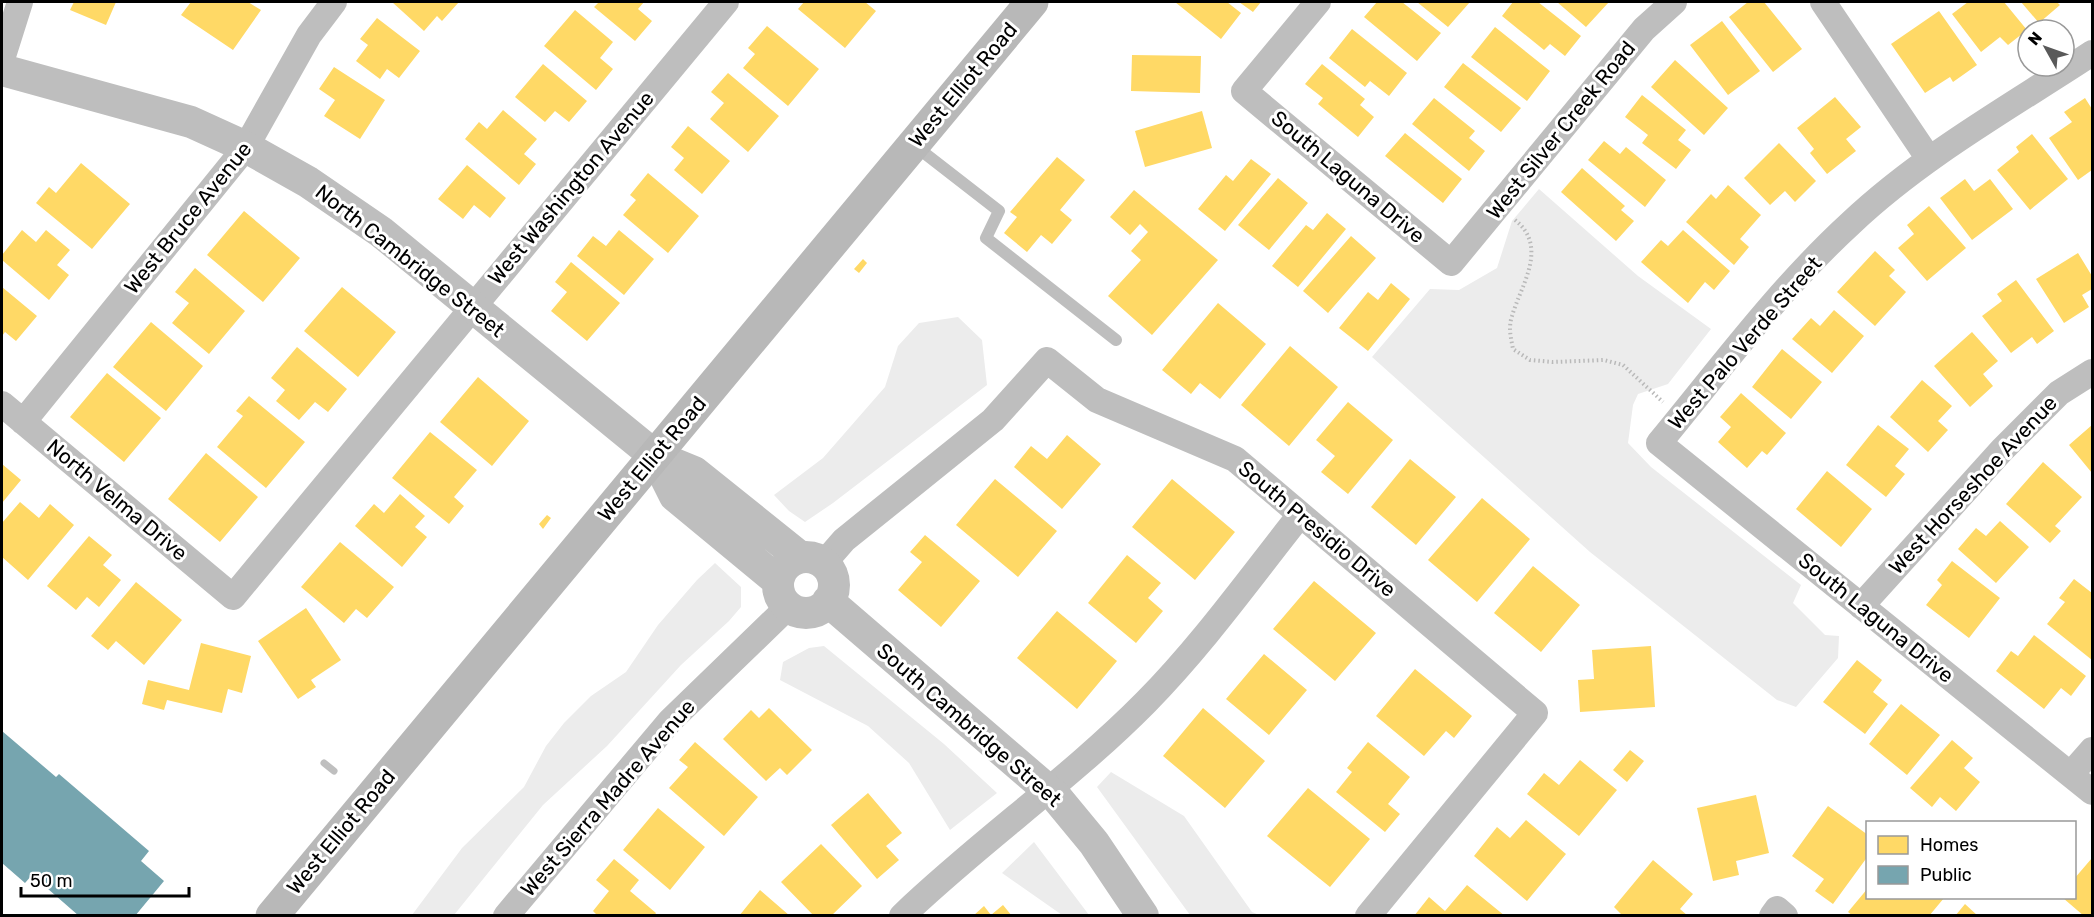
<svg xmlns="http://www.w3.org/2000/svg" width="2094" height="917" font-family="Rubik,sans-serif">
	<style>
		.green { fill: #ececec }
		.homes { fill: #ffd966 }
		.public { fill: #76a5af }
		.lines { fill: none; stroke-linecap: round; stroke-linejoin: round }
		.stream { stroke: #bfbfbf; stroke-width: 7 }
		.path { stroke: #b9b9b9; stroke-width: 4; stroke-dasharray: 1.5 3; stroke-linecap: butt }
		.service { stroke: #bebebe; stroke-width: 12 }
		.minor { stroke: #bebebe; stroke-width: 26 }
		.tertiary { stroke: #bebebe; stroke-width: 32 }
		.secondary { stroke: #b8b8b8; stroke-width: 33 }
		.labels { text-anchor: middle; stroke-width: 6; stroke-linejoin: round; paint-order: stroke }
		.street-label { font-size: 21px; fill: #000; stroke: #fff }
	</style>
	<rect width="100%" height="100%" fill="#fff"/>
	<!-- green -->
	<path class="green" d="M1539,189L1638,276L1711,329L1668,384L1638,394L1633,405L1628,443L1651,467L1801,585L1793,603L1825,635L1839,636L1838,658L1796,707L1777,700L1590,552L1372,357L1430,289L1459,290L1497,268L1512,221Z
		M958,317L982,340L987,385L833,503L805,522L789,511L774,495L823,458L885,387L898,346L919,323Z
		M715,563L741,587V607L729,621L681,665L607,746L543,805L454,915H412L462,848L524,787L546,746L564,723L591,696L626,672L658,625L697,580Z
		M824,646L944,744L997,793L950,830L909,763L868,726L780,680L783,662L809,648Z
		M1111,772L1184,816L1252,912L1259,915H1190L1097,787Z
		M1034,842L1089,915H1062L1002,873Z"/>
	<!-- homes -->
	<path class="homes" d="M74,2H116L106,25L70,10Z
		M191,2H248L261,10L233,50L181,15Z
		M392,2H459L442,21L437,16L424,31Z
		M599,2H644L638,9L652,21L635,41L594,7Z
		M804,2H865L876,11L845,48L798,9Z
		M1175,2H1227L1241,13L1221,39Z
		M1239,2H1261L1253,12Z
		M1377,2H1402L1441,33L1417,61L1364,17Z
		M1417,2H1470L1448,27Z
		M1513,2H1538L1581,36L1565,56L1550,44L1544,50L1502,16Z
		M1557,2H1609L1586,27Z
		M1748,2H1764L1802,49L1773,72L1729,17Z
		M1968,2H2004L2027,30L2008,45L2000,37L1981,52L1952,14Z
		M2021,2H2057L2060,5L2039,23Z
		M575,10L613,42L600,58L613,69L596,90L544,46Z
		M1939,11L1977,65L1953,82L1950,77L1925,93L1891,44Z
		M377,18L420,51L399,78L387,69L380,79L356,61L368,45L360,39Z
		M1722,21L1760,71L1728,95L1690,45Z
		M767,26L819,69L788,106L743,68L755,54L748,48Z
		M1495,27L1550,71L1527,101L1471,57Z
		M1352,29L1407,73L1389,96L1370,81L1365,87L1329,58Z
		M1132,55L1201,56L1200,93L1131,91Z
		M1675,60L1728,108L1704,135L1651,87Z
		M1463,63L1521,108L1501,132L1444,87Z
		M543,64L587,101L569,122L555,111L545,122L515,97Z
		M1322,64L1365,99L1360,105L1374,117L1358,137L1318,104L1323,98L1305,84Z
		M334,67L385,100L360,139L324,116L335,100L319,89Z
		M728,73L779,116L748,152L710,119L724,103L711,92Z
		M1642,95L1686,130L1678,140L1691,150L1676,169L1642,143L1648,135L1625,117Z
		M1835,97L1861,127L1846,139L1856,151L1827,174L1810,153L1814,149L1797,128Z
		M1434,98L1475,131L1469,138L1485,151L1469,171L1412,124Z
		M2085,98L2092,109V170L2078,180L2049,138L2072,122L2064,112Z
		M503,110L537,139L524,154L536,164L519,185L465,139L479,122L487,129Z
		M1202,111L1212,148L1145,167L1135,131Z
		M688,126L730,161L702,194L674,170L684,158L671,147Z
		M1405,133L1462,179L1443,203L1385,156Z
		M2032,134L2068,179L2030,210L1997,170L2019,152L2016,147Z
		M1604,141L1620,154L1626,147L1666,180L1645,207L1588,160Z
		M1779,143L1816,181L1795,202L1785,191L1770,205L1744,178Z
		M1057,157L1085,180L1060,210L1072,220L1052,244L1041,235L1027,252L1004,233L1017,217L1010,212Z
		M1251,159L1271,174L1225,231L1198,209L1226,175L1233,181Z
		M81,163L130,204L92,249L36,203L49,187L56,193Z
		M467,165L506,198L490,218L474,205L463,219L438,199Z
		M1582,168L1625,206L1621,210L1634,221L1616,241L1561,192Z
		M648,173L699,216L668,253L623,215L636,200L630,195Z
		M1278,178L1308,203L1269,250L1238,225Z
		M1965,179L1974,191L1990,179L2013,209L1972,240L1940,198Z
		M1728,185L1761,215L1740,239L1749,247L1734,265L1686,222L1711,194L1716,199Z
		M1134,190L1218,260L1152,335L1108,296L1141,260L1131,251L1148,232L1140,224L1130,235L1110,217Z
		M1929,206L1966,248L1927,281L1898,248L1914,234L1907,225Z
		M244,211L300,258L263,302L207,255Z
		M1327,213L1346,229L1298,287L1272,266L1306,225L1313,230Z
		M22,230L36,242L46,230L70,250L57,265L69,275L49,300L2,260V255Z
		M619,230L654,259L624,295L577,256L593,236L606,246Z
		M1683,230L1730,271L1714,290L1705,282L1688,303L1641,262L1661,240L1668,246Z
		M1351,236L1376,258L1328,313L1303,291Z
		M1875,251L1895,270L1889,276L1906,292L1875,326L1837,292Z
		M2078,253L2092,276V289L2082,295L2089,307L2064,323L2036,279Z
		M863,259L867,263L859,273L854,269Z
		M571,262L620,303L587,341L551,311L567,292L555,282Z
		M195,268L245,311L209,354L172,323L189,303L175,292Z
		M2016,280L2054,331L2037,344L2032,337L2011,353L1982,316L2002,301L1997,294Z
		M1391,283L1410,299L1368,351L1339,328L1368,292L1378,300Z
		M2,287L37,316L16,341L5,332L2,336Z
		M342,287L396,332L358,377L304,331Z
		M1218,303L1266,344L1220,399L1200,383L1191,394L1162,370Z
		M1834,310L1864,336L1832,373L1792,339L1811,318L1820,326Z
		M151,322L203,366L166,411L113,367Z
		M1972,332L1998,361L1983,374L1993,386L1970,407L1934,366Z
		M1290,346L1338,387L1289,446L1241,405Z
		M297,347L347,389L328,412L315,402L299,420L276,401L285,390L271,378Z
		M1782,349L1822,382L1791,419L1752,387Z
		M107,373L161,418L124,462L70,417Z
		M478,377L529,421L492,466L440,422Z
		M1922,380L1952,406L1938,421L1948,430L1928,452L1890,417Z
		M1741,393L1786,433L1767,455L1762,451L1747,468L1718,442L1731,427L1720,417Z
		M249,396L305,442L266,488L217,447L243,416L236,411Z
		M1348,402L1393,440L1348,494L1321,472L1335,456L1316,440Z
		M1878,425L1909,449L1895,466L1905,474L1886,497L1846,465Z
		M2092,425V473L2069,445Z
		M430,432L477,470L454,497L464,506L449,524L392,478Z
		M1067,435L1101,464L1062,509L1014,467L1031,446L1047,459Z
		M206,453L258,497L220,542L168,499Z
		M1410,459L1456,497L1416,545L1371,507Z
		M2043,462L2082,497L2055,526L2061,531L2050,543L2006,504Z
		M2,464L21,480L2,503Z
		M1827,471L1872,509L1841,547L1796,509Z
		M995,479L1057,531L1018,577L956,525Z
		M1172,479L1235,532L1195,580L1132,527Z
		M400,494L425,516L415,527L427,537L402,567L355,526L374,504L384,513Z
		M1482,498L1530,539L1477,602L1428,560Z
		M20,502L39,518L50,504L74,525L28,580L2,557V523Z
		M547,515L551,518L543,529L539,524Z
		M2000,521L2029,547L1996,583L1958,549L1976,528L1986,536Z
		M925,535L980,581L941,627L898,590L922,562L910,552Z
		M89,536L112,555L103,565L121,580L99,607L87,597L76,610L47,586Z
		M340,542L394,587L367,618L356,609L344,623L301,587Z
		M1127,555L1161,583L1148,598L1163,611L1136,643L1088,603Z
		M1952,561L2000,598L1969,638L1926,605L1942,585L1937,580Z
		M1533,566L1580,605L1541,652L1494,613Z
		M2074,579L2092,593V660L2047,624L2065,602L2059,598Z
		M1314,581L1376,633L1335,681L1273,629Z
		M136,582L182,620L144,665L116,641L108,650L91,636Z
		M306,608L341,660L311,680L316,687L298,699L258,641Z
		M1057,611L1117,661L1077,709L1017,658Z
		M2034,635L2086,676L2071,696L2061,688L2044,709L1996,671L2011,651L2018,656Z
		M201,643L251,656L242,693L228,689L222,713L167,700L164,710L142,704L148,680L189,690Z
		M1651,646L1655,707L1580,712L1578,680L1594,679L1592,650Z
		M1264,654L1307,690L1269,735L1226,699Z
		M1857,660L1882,680L1873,692L1888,704L1865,734L1823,702Z
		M1415,669L1472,716L1454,738L1446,731L1424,756L1376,716Z
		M1901,704L1940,735L1907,775L1869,744Z
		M769,708L812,750L787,775L780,768L766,781L723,739L751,710L759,718Z
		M1203,708L1265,761L1225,808L1163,756Z
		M1952,740L1973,758L1964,768L1980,782L1956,811L1940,797L1932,807L1910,788Z
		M695,742L758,797L724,836L669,788L688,767L679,760Z
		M1368,742L1410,777L1388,804L1400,814L1385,832L1336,792L1352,772L1347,768Z
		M1630,750L1644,761L1627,782L1613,770Z
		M1580,760L1617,790L1579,836L1527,794L1544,773L1559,785Z
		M1308,788L1370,839L1330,887L1267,836Z
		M868,793L902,833L886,846L899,860L877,879L831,825Z
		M1756,795L1769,853L1736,861L1739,875L1713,881L1697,808Z
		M1828,806L1868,835V856L1833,904L1815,891L1824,879L1792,856Z
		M658,808L705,847L670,890L623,850Z
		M1526,820L1566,854L1527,901L1474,856L1497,827L1510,838Z
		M821,844L862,886L831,916H814L781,882Z
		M2092,858V916H2084L2063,898H2074V879Z
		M614,859L639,880L630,891L656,913L654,916H598L593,911L609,891L596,880Z
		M1653,860L1693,894L1680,909L1688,916H1623L1614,907Z
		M1467,885L1505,916H1414L1429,897L1445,911Z
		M1868,888V898H1944L1929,916H1853L1848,912Z
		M760,890L790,916H739Z
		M1965,904L1978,916H1955Z
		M1003,905L1012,916H973L984,906L991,915Z"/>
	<!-- public -->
	<path class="public" d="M2,731L56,777L59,774L149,851L141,861L164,881L135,916H79L32,875L25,883L2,863Z"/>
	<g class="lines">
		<!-- stream -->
		<path class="stream" d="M324,763L334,771"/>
		<!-- path -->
		<path class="path" d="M1515,220C1549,247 1521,285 1512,316C1508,328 1511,338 1513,349L1530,360L1553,362L1604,360L1623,365L1663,402"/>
		<!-- service -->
		<path class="service" d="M914,145L999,211L986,238L1116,340"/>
		<!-- minor -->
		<path class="minor" d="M1318,2L1244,91L1451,263L1644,29L1674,2
			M1823,2L1929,159
			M2092,53C2010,107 1922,156 1851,223C1779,289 1721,368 1659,443L2092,792
			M2,59L20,2
			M2,404L233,597L726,2
			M23,422L246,147L309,35L334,2
			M824,563L844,540L993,420L1047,360L1097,400L1235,459L1535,713L1368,916
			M1861,606L2002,450L2059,393L2092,372
			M2071,774L2092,750
			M506,916L670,721L788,607
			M902,916C980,841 1070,779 1146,702C1203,644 1250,578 1300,515
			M1772,916L1777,909L1785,916"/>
		<!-- tertiary -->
		<path class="tertiary" d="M2,70L191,122L246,147L308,182L381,232L655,456L694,472L800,557
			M655,456L675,496L778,581
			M778 585a28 28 0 1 1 56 0a28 28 0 1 1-56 0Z
			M828,601L1056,797L1094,843L1143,916"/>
		<!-- secondary -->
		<path class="secondary" d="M272,916L1032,2"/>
	</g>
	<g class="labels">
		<!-- street labels -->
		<g class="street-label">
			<text transform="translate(963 85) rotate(-50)" y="7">West Elliot Road</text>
			<text transform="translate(1561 130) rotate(-51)" y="7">West Silver Creek Road</text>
			<text transform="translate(1348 177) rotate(40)" y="7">South Laguna Drive</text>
			<text transform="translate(571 188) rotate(-50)" y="7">West Washington Avenue</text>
			<text transform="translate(188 218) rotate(-51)" y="7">West Bruce Avenue</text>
			<text transform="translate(410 261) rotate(38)" y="7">North Cambridge Street</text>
			<text transform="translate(1745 343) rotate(-49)" y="7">West Palo Verde Street</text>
			<text transform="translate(652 459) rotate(-50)" y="7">West Elliot Road</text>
			<text transform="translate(1973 485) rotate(-47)" y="7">West Horseshoe Avenue</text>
			<text transform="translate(117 500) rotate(40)" y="7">North Velma Drive</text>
			<text transform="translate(1317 529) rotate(40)" y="7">South Presidio Drive</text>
			<text transform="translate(1876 618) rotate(39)" y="7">South Laguna Drive</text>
			<text transform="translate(969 725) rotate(41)" y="7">South Cambridge Street</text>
			<text transform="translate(608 798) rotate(-49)" y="7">West Sierra Madre Avenue</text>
			<text transform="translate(341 832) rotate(-50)" y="7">West Elliot Road</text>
		</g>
	</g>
	<!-- border -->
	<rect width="2094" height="917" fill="none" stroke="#000000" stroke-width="6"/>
	<!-- legend -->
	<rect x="1866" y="821" width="210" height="78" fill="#ffffff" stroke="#999999" stroke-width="1.5"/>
	<rect x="1878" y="836" width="30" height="18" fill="#ffd966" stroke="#999999" stroke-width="1.5"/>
	<text x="1920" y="851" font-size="18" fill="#000000">Homes</text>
	<rect x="1878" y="866" width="30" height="18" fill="#76a5af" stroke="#999999" stroke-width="1.5"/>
	<text x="1920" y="881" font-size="18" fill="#000000">Public</text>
	<!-- north arrow -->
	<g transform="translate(2046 48) rotate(310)"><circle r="28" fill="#ffffff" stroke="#999999" stroke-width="1.5"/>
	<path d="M0-4.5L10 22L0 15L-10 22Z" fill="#595959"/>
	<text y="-9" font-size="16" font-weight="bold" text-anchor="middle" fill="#000000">N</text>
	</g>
	<!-- scale -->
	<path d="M21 887v9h168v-9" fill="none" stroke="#000000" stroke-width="3"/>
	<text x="30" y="887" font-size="18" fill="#000000" stroke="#ffffff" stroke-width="4.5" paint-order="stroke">50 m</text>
</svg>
